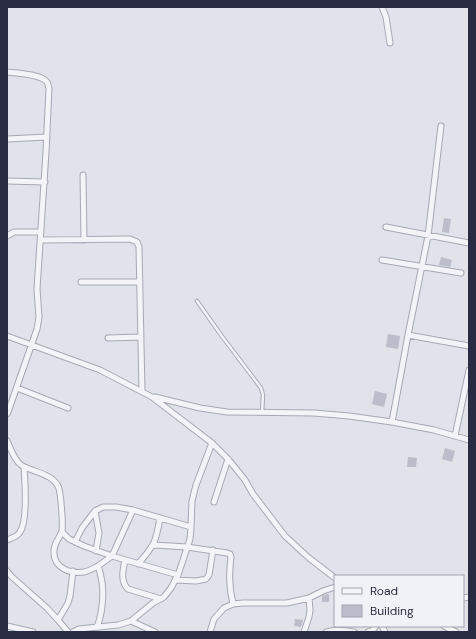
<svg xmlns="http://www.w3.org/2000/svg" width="476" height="639" font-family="'DM Sans',sans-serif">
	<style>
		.building { fill: #bbbdca }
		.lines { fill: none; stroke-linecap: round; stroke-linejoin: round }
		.service-casing { stroke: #a6a8b4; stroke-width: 4.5 }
		.minor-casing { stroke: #a6a8b4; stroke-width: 7 }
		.service { stroke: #f4f4f8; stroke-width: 2.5 }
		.minor { stroke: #f4f4f8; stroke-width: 5 }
	</style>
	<rect width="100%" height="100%" fill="#e1e2ea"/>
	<!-- building -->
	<path class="building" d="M444,218L451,219L449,233L442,232Z
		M441,257L452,260L450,267L439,265Z
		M388,334L400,336L398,349L386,347Z
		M375,391L387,394L384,407L372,404Z
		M445,448L455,451L452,462L442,459Z
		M408,457L417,458L416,467H407Z
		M327,594H329V602H322V596Z
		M295,619L303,620L301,627L294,626Z"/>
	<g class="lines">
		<!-- service casing -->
		<g class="service-casing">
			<path id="service" d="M197,301L221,335L261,388L263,395L262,412"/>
		</g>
		<!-- minor casing -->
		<g class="minor-casing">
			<path id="minor" d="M382,7L386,17L390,43
				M7,72C16,73 41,74 47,82C48,83 48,86 49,88L46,152L37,289L39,317L37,329L8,412L7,414
				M7,139L47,137
				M83,175L84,240
				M7,181L45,182
				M386,227L469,243
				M7,236L14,232H41
				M41,240L130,239L137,242L139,247L142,391
				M382,260L461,273
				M81,282H140
				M408,335L469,346
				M7,336L100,370L152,397L212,443L228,459L245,480L253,494L285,536L309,558L335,578
				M108,338L141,337
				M17,388L68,408
				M155,397L200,408L227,412L314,413L349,416L392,422L434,430L469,440
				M392,422L408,335L428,236L441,126
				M455,436L469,370
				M7,441C11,449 14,460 21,465C32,472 51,473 58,486C61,491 63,525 62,531C60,538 54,542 54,551C53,568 70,574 84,572C89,571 94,568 98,566
				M214,502L228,459
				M95,511L103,507H116L133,510L191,527
				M62,532L69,539L84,546L112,556L178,575
				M7,540C12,538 17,537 20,532C28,521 25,481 24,467
				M75,542L82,528L95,511L99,533L96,551
				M154,545L187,547L227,553L230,554L231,557C229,575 229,586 233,604
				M125,560C123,570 120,581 128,589L161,599
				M138,564C154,546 156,542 160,518
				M7,571L12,577L47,608L58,620L68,632
				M175,580L196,581L206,579L209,575L213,550
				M463,598L469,597
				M58,620L68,603L70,596L73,571
				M131,621L155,632
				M7,626L33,632
				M382,626L385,632
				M444,626L456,632
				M97,627C102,615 104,595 102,582C101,577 100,571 98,566L112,556L133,510
				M73,632L79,629L108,626L118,625L131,621L153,603L164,597L171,588L178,575L190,539L191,527L192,501L196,485L212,443
				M210,632L214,619L224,608L233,604L243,603H287L309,598L323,591L335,587
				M304,632L309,617L310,610L309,598
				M326,632C335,629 344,630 354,632
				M368,632L372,631L376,626"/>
		</g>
		<!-- service -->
		<use href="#service" class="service"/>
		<!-- minor -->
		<use href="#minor" class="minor"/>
	</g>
	<!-- border -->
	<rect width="476" height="639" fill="none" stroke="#292c42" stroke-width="16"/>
	<!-- legend -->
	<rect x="334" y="575" width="130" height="52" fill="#f1f2f7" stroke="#a1a3af"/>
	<rect x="342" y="588" width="20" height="6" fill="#f4f4f8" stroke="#a1a3af"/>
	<text x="370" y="595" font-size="12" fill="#292c42">Road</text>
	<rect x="342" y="605" width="20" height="12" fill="#bbbdca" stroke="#a1a3af"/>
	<text x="370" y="615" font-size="12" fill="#292c42">Building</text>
</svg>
